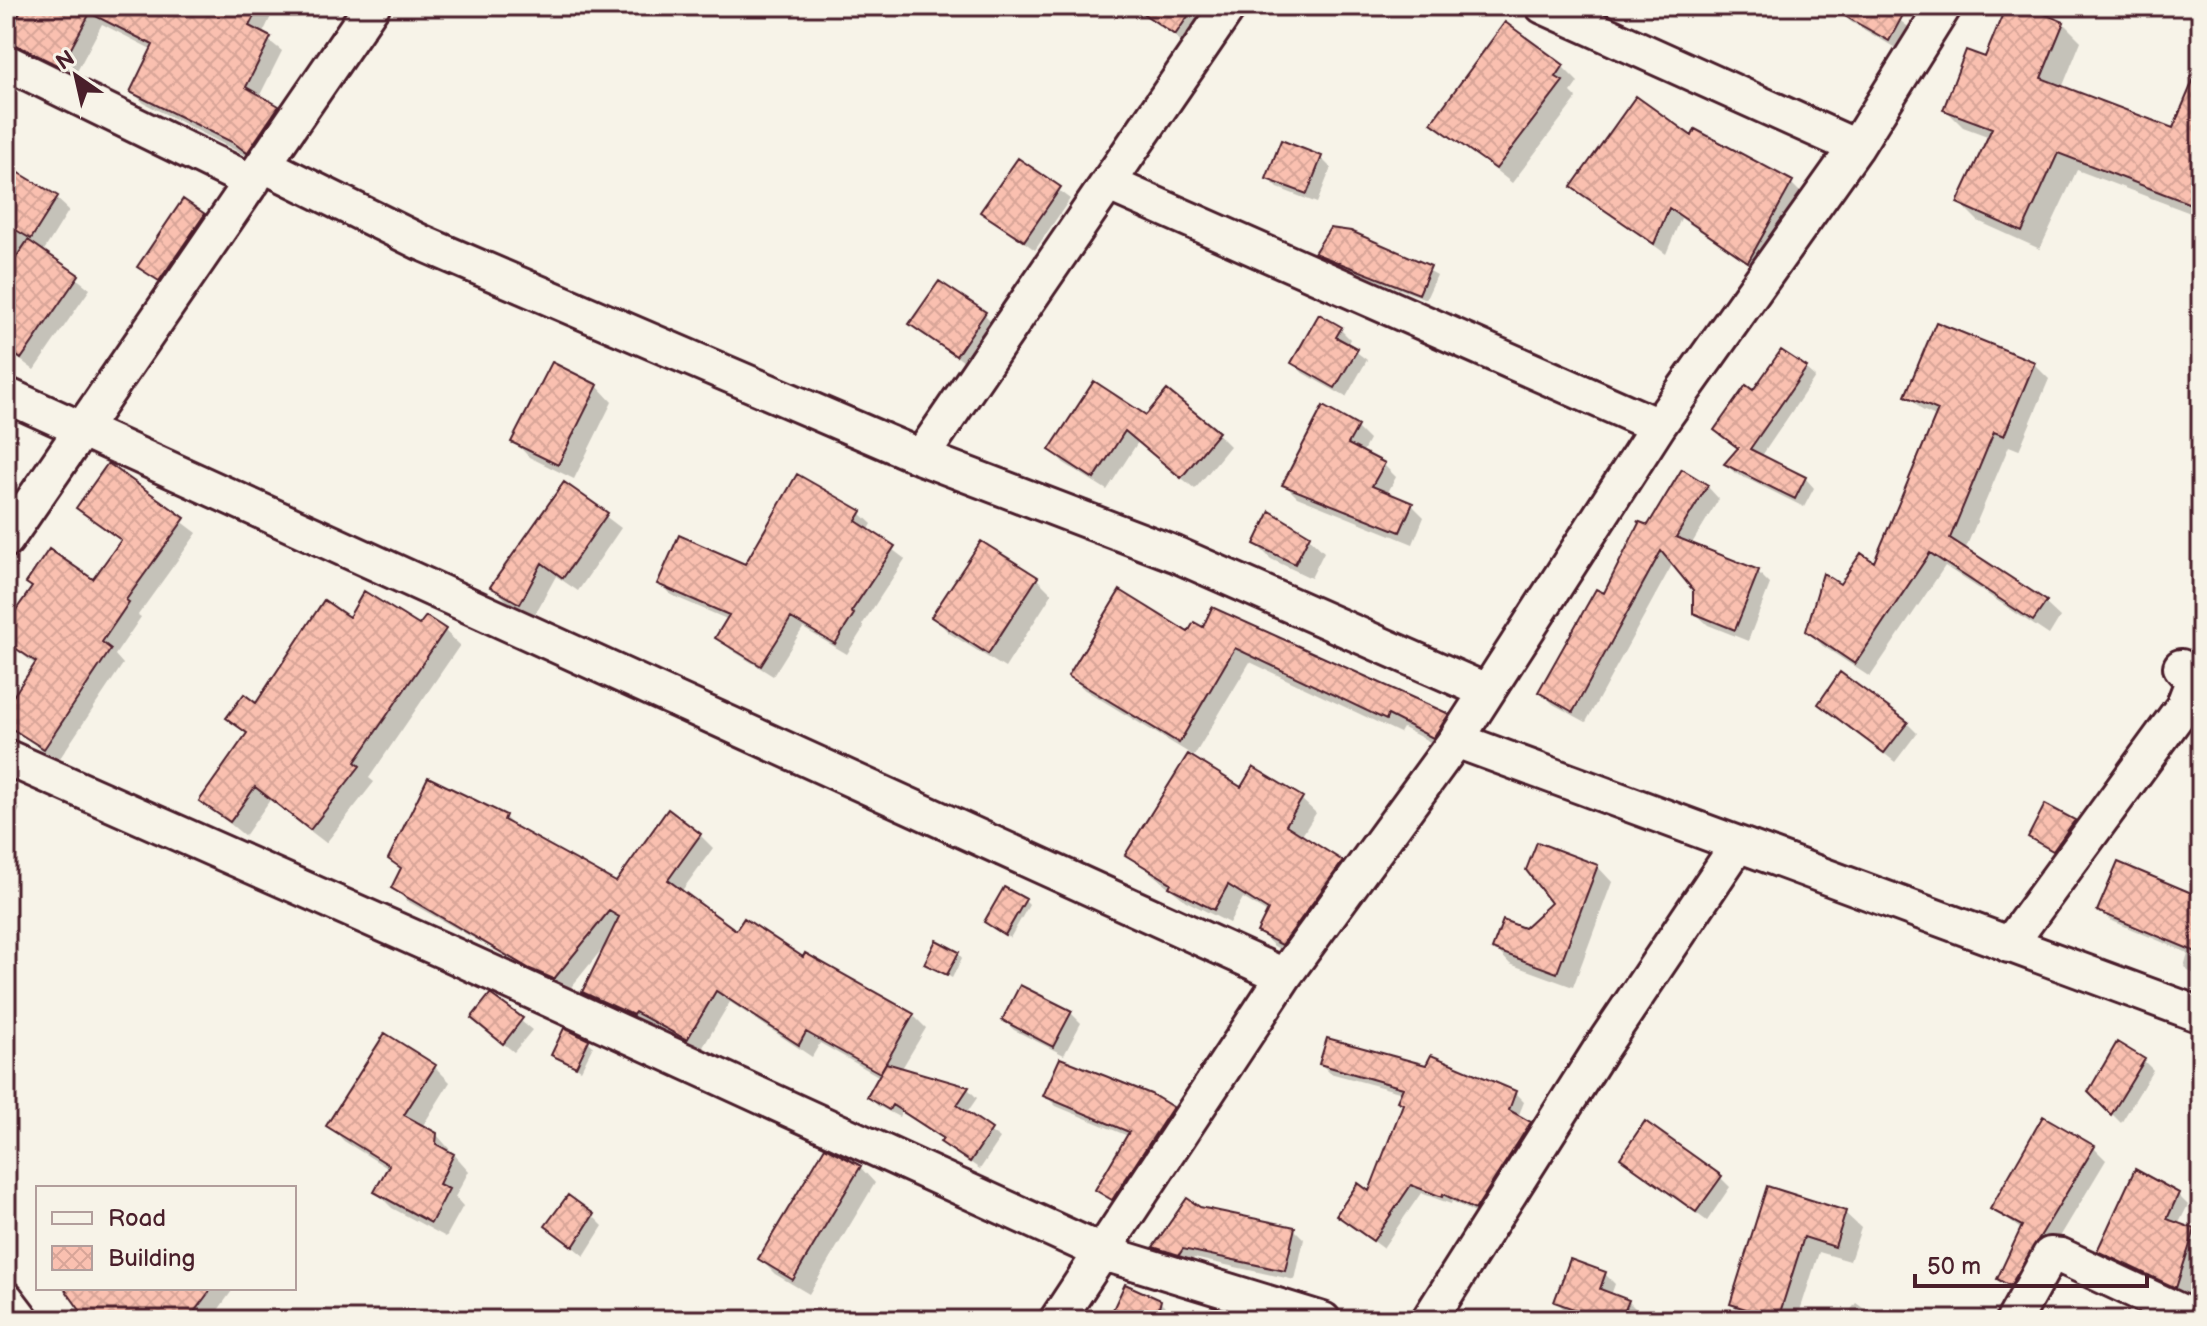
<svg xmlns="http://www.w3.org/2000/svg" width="2207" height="1326" font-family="'Balsamiq Sans',sans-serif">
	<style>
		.shadow { fill: #0003 }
		.building { fill: url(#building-cross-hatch); stroke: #4a1f2b; stroke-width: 2 }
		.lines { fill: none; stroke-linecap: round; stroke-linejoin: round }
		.minor-casing { stroke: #4a1f2b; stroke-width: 40 }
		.minor { stroke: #f7f3e8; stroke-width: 34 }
	</style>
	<defs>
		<pattern id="building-cross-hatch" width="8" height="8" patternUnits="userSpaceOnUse" patternTransform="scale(2)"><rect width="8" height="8" fill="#fac0b0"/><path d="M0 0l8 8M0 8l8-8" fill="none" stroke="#d8a598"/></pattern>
	</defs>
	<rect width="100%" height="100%" fill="#f7f3e8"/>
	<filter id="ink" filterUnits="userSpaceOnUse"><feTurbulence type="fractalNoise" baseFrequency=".0125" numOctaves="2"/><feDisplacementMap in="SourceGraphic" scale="16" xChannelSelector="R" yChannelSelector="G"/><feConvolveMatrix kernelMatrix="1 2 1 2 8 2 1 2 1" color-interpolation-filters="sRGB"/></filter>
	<g filter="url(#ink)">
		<!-- shadow -->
		<path class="shadow" d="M23,6H276L262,35L282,51L259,97L290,119L260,163L144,103L132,92L153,50L102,24L74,77L19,51L7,39Z
			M1150,6H1220L1191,49L1145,13Z
			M1844,6H1886L1885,9L1911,29L1899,50L1851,22L1840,12Z
			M2008,6H2020L2063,23L2081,41L2062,88L2174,131L2201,82V217L2077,170L2040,249L1978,221L1960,203L1990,137L1963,127L1945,109L1986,60Z
			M1563,67L1578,82L1571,92L1577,98L1512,183L1434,122Z
			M1692,139L1791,183L1803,195L1761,272L1681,218L1666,254L1573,186Z
			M1321,158L1331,168L1317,203L1278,188L1268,178Z
			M1019,161L1070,199L1035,250L983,212Z
			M6,168L56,198L69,210L43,252L90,289L34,370L14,355L6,367Z
			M204,215L214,225L170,290L140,267Z
			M1388,248L1437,275L1426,299L1328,261L1321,254Z
			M984,314L994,324L967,364L912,324Z
			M1340,329L1350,339L1347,345L1367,360L1346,397L1303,373L1293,363Z
			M2034,364L2049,379L2019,450L2009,446L1965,550L2045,603L2060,617L2049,635L1945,566L1870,677L1823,646L1808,631L1840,587L1875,565L1938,417L1922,410L1908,395Z
			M1805,368L1815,377L1761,457L1805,478L1814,488L1804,507L1735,473L1726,464L1740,449L1716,430L1754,393Z
			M597,386L612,402L574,479L529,457L514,441Z
			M1147,417L1218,434L1230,446L1195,489L1138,442L1107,490L1064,463L1051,450Z
			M1357,428L1369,440L1362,453L1383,464L1396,477L1387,494L1412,505L1424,517L1413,544L1297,497L1284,484Z
			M108,466L197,533L138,615L141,617L115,655L123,664L58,761L6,725V711L36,665L6,642V628L93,581L122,542L79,507Z
			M564,485L621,528L578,591L556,576L534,616L507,601L493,587Z
			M1707,486L1719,499L1691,545L1758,572L1770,584L1748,641L1708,625L1695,613V590L1673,563L1586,722L1553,704L1541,692L1649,528Z
			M860,513L872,524L868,531L905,559L862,625L864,627L847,654L803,628L773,676L730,649L718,637L729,620L671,595L659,583L746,567Z
			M1308,537L1324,552L1311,578L1271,559L1256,544Z
			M981,544L1037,579L1052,594L1005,668L949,633L934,617Z
			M350,620L445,631L460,645L369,778L374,782L326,843L270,800L245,836L202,801L248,736L229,718L257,706Z
			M1195,625L1448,715L1462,730L1448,751L1403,728L1400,733L1250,662L1194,756L1085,690L1070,676L1189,635Z
			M1821,704L1907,723L1917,733L1895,762Z
			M1241,790L1301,799L1316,813L1301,837L1342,862L1356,876L1297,958L1274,946L1259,932L1269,914L1243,898L1229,923L1186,901L1127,854Z
			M6,795L20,809L7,833H6Z
			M2046,807L2074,822L2084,832L2064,859L2030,837Z
			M505,817L518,830L616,884L700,835L713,848L681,892L737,932L803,960L913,1015L926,1028L901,1070L968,1089L977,1098L966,1114L1000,1139L980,1169L952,1150L944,1140L901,1112L899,1117L878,1106L869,1097L880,1077L820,1043L812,1057L730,1002L700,1052L648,1024L646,1027L597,1005L584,992L607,943L568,991L407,901L394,888L402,871L390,859Z
			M1597,866L1612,882L1573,987L1510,964L1495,948L1524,930Z
			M1025,901L1029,905L1010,938L986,922Z
			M2201,908V979L2184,967L2188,953L2110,920L2100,910Z
			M958,953L962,958L952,978L927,963Z
			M491,997L532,1030L514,1052L484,1028Z
			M1071,1013L1081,1023L1064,1055L1014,1030L1004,1020Z
			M588,1041L593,1046L581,1070L553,1054Z
			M2143,1060L2153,1070L2121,1123L2090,1092Z
			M1321,1064L1515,1093L1524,1102L1518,1117L1539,1132L1484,1218L1452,1201L1451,1204L1421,1193L1383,1248L1338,1215L1370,1194L1404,1106L1400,1101L1403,1093L1330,1073Z
			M435,1067L450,1082L422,1127L436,1134L469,1171L455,1197L463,1206L446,1237L392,1208L376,1192L389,1169L344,1141L329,1125Z
			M1046,1096H1150L1182,1119L1123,1208L1098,1189L1128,1136L1056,1106Z
			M2093,1147L2106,1160L2024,1297L1999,1278L2022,1230L1993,1209Z
			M1622,1158L1720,1177L1730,1187L1707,1221Z
			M860,1167L875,1183L809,1294L775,1274L760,1259Z
			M2136,1171L2178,1195L2188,1205L2178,1225L2201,1234V1264L2186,1296L2109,1260L2099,1250Z
			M1768,1188L1845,1213L1861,1228L1850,1261L1819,1252L1797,1320H1749L1732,1304Z
			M1199,1208L1294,1229L1304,1239L1295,1280L1194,1258L1189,1264L1166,1257L1156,1247Z
			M593,1216L603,1226L584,1256L547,1226Z
			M1605,1274L1615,1284L1611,1295L1628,1301L1638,1311L1635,1320H1590L1567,1312L1557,1302Z
			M1126,1286L1160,1302L1172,1314V1320H1108Z
			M76,1288H234L211,1320H90Z
			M1856,1303L1879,1320H1843Z"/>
		<!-- building -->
		<path class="building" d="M23,6H259L249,26L271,37L246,87L279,106L247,153L234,143L130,92L153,45L90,13L61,67L6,40Z
			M1132,6H1195L1175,35Z
			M1827,6H1883L1902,17L1889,41Z
			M2006,6H2025L2064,22L2041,78L2173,128L2201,62V208L2058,153L2022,232L1957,203L1992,128L1943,110L1966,50L1985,57Z
			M1505,22L1564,65L1556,77L1563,81L1496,169L1431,123Z
			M1636,96L1692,136L1695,129L1793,181L1748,262L1669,208L1654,244L1571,187Z
			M1281,140L1322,156L1307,194L1266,179Z
			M1018,158L1061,187L1024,241L980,212Z
			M6,165L58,196L31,239L6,224Z
			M183,199L205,214L159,281L137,267Z
			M1330,228L1351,231L1431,266L1419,294L1314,253Z
			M28,240L79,275L21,359L6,348V272Z
			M939,281L986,312L956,356L909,324Z
			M1319,314L1342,327L1336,337L1358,349L1335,388L1291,363Z
			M1936,322L2035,362L2004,436L1994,432L1950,538L2047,601L2033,621L1930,553L1855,664L1806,631L1823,573L1840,584L1861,553L1874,562L1938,410L1905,396Z
			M1781,350L1807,367L1750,449L1806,477L1795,499L1724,464L1738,448L1714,430L1746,385L1753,390Z
			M552,362L598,385L558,465L511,442Z
			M1094,381L1146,415L1167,390L1219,432L1181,478L1125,431L1094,479L1049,450Z
			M1323,406L1358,426L1348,444L1385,463L1372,486L1413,503L1400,532L1282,485Z
			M108,463L185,518L126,600L129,602L102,642L111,649L44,749L6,725V707L36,662L6,642V624L32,587L26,583L49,549L93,579L121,540L76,508Z
			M1682,469L1708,485L1676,537L1759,570L1735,630L1693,613V590L1661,551L1573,712L1538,692L1596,589L1604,593L1639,523L1637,521L1648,525Z
			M797,474L862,511L856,521L895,546L851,612L854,614L835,644L791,618L761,666L715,638L729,615L657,584L679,535L745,564Z
			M564,482L608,513L563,578L542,563L520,604L490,587Z
			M1270,511L1310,535L1295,564L1254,544Z
			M981,541L1038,577L988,654L931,617Z
			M1120,590L1188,632L1194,622L1203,627L1212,607L1449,714L1433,738L1388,715L1386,720L1235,648L1179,743L1068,676Z
			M364,591L419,625L426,616L446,629L355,762L360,766L310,830L255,787L230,822L199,801L247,733L226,718L244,694L256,703L324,600L349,617Z
			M1840,672L1908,722L1884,753L1818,704Z
			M1188,754L1241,787L1253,767L1303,797L1286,825L1343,861L1282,945L1257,932L1268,910L1228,885L1214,910L1169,887L1171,883L1125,855Z
			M428,777L506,815L504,820L616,882L668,809L701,834L668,880L736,930L744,918L803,957L805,953L914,1014L880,1073L806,1032L799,1045L716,991L687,1040L635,1012L633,1015L582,992L619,917L609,911L554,979L530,969L391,888L401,868L388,859Z
			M2045,804L2075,820L2053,851L2028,837Z
			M1537,842L1598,865L1557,973L1492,949L1503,920L1524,928L1551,903L1526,870Z
			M2118,862L2201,897V954L2097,911Z
			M1004,887L1026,899L1005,935L984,922Z
			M936,940L959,952L947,975L924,964Z
			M1020,985L1072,1011L1053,1047L1002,1020Z
			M490,994L523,1018L503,1044L471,1018Z
			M564,1028L589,1040L576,1067L551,1055Z
			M385,1033L436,1065L404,1115L437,1133L436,1144L454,1154L439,1184L449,1189L431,1223L374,1192L389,1165L326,1126Z
			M1327,1038L1426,1065L1431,1055L1516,1091L1509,1110L1531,1122L1475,1210L1443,1194L1442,1197L1411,1185L1373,1241L1336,1215L1358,1183L1369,1191L1403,1104L1397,1101L1403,1088L1319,1064Z
			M2117,1042L2145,1059L2111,1115L2088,1092Z
			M1060,1058L1151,1094L1173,1107L1112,1200L1095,1190L1129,1132L1043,1096Z
			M886,1063L969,1087L957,1105L992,1129L970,1162L940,1142L943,1138L892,1105L889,1110L867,1097Z
			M2043,1116L2095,1146L2010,1286L1997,1279L2022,1226L1990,1209Z
			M1645,1121L1722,1176L1696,1212L1620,1158Z
			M825,1147L861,1166L793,1280L758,1259Z
			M2135,1169L2179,1193L2167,1219L2195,1229L2176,1288L2097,1251Z
			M1767,1186L1846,1211L1835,1247L1804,1237L1778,1319L1730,1304Z
			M568,1195L594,1214L573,1247L545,1226Z
			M1187,1198L1200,1207L1295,1227L1285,1271L1183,1249L1179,1255L1153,1247Z
			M1570,1259L1606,1272L1600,1289L1629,1300L1621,1320H1605L1554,1302Z
			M1125,1284L1161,1300L1156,1320H1108Z
			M64,1288H212L188,1320H87Z"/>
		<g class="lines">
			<!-- minor casing -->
			<g class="minor-casing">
				<path id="minor" d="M1543,6L1856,147
					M6,62L252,182
					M264,165L420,242L921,457L1175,554L1486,691
					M1109,184L1658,426
					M6,395L1284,976
					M921,457L1229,6
					M6,540L372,6
					M1456,740L2201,1015
					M6,757L444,951L1104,1253L1323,1320
					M2009,945L2183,707L2193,681L2181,667
					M6,1299L22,1320
					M1057,1320L1284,976L1456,740L1658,426L1856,147L1944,6
					M1429,1320L1602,1047L1737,846
					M2014,1320L2050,1255L2061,1256L2198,1320"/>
			</g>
			<!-- minor -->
			<use href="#minor" class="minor"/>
		</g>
	</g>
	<!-- margin -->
	<rect width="2207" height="1326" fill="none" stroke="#f7f3e8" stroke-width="32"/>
	<rect x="16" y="16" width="2175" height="1294" fill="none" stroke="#4a1f2b" stroke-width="3" filter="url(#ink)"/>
	<!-- legend -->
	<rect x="36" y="1186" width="260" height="104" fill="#f7f3e8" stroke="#b29e9c" stroke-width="2"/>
	<rect x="52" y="1212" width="40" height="12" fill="#f7f3e8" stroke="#b29e9c" stroke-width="2"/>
	<text x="108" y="1226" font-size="24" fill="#4a1f2b">Road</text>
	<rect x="52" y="1246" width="40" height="24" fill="url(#building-cross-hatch)" stroke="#b29e9c" stroke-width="2"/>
	<text x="108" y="1266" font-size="24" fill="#4a1f2b">Building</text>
	<!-- north arrow -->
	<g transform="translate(76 76) rotate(326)" stroke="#f7f3e8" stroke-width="6" paint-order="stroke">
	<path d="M0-6L14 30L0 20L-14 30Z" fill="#4a1f2b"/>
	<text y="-12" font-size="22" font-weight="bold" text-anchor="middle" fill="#4a1f2b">N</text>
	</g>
	<!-- scale -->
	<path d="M1915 1274v12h232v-12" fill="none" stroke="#4a1f2b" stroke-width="4"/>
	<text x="1927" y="1274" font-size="24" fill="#4a1f2b" stroke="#f7f3e8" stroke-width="6" paint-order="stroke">50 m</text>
</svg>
